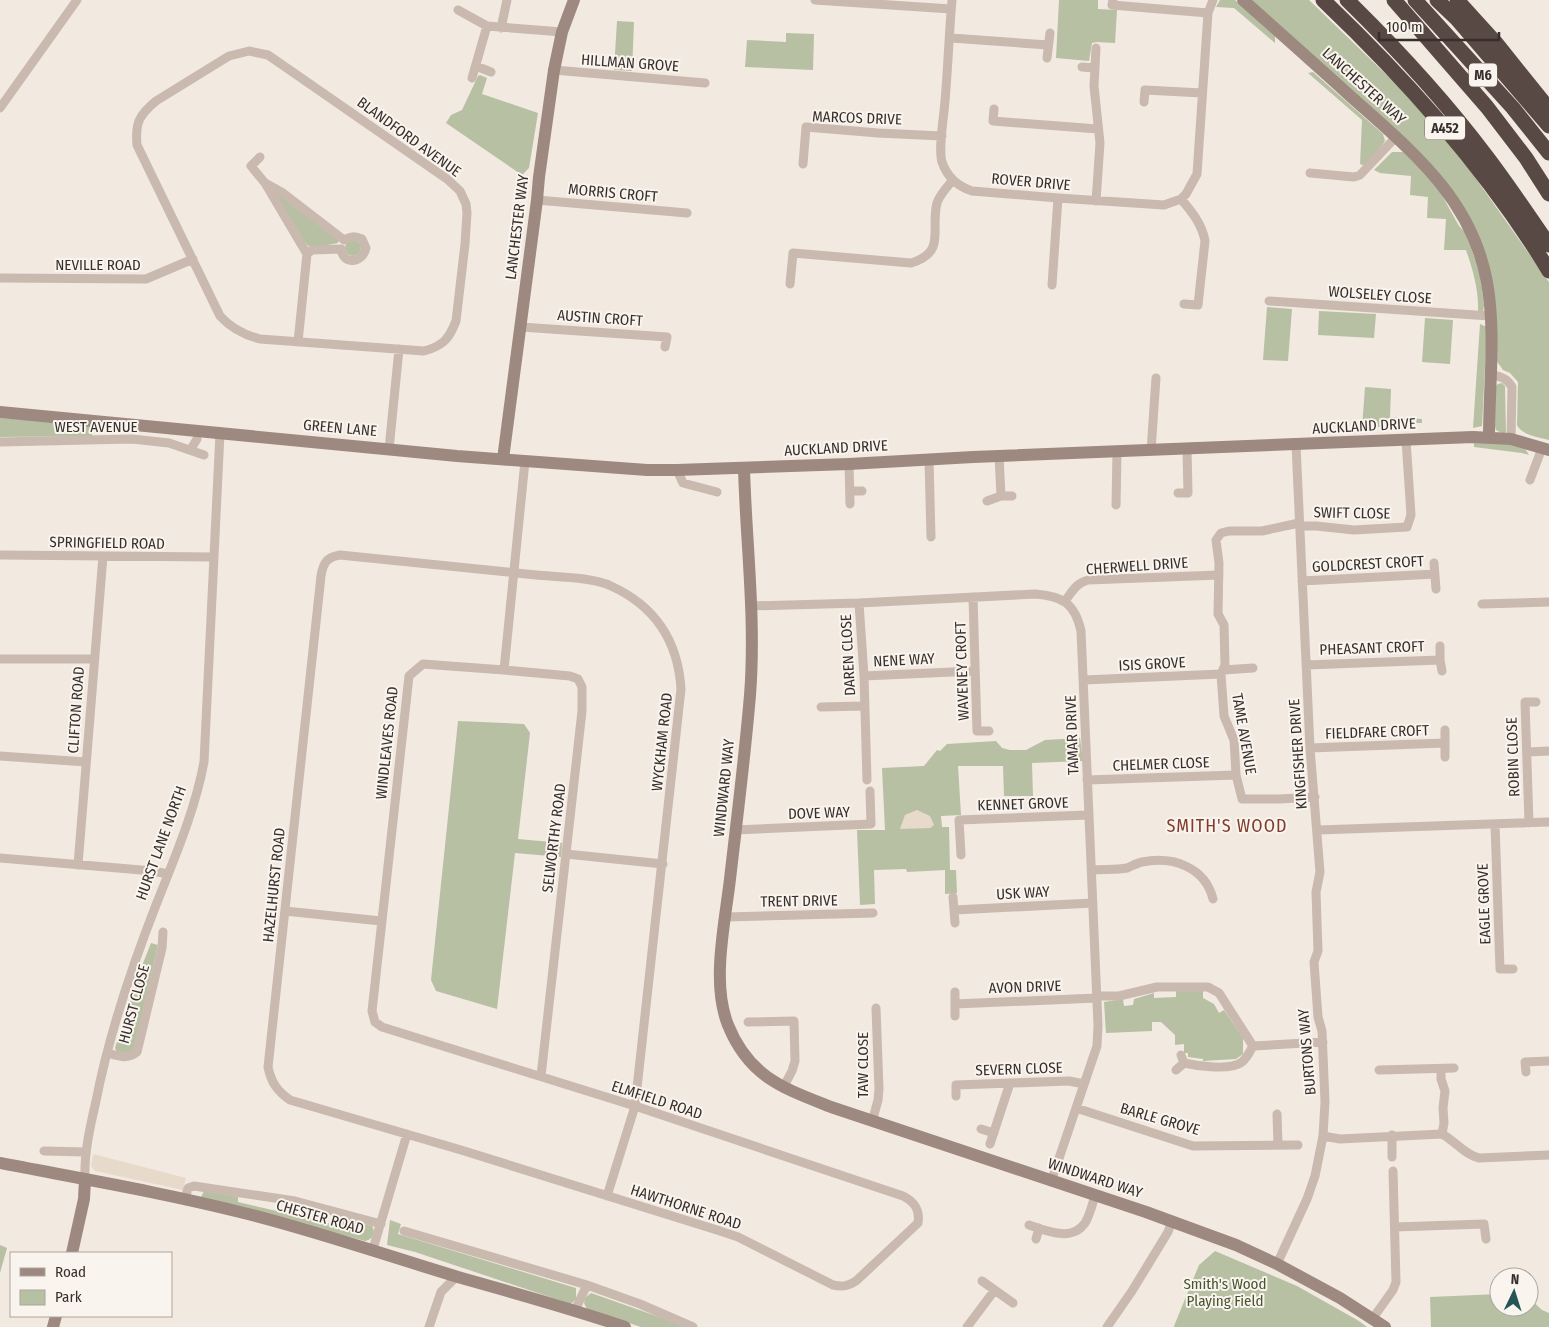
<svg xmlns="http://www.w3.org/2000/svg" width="1549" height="1327" font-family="'Fira Sans Condensed',sans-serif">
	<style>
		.green { fill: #b7c0a2 }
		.plaza { fill: #e8daca }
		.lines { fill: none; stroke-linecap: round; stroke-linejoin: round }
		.street { stroke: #c9b9ae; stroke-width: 9 }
		.secondary { stroke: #9d897f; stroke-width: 12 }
		.highway { stroke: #594944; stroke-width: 15 }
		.labels { text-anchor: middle; stroke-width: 4; stroke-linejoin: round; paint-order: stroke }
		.shield { fill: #f9f4ee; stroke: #726a66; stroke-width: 1 }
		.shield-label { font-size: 14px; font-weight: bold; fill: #382f2c }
		.street-label { font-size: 15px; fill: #382f2c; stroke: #f9f4ee }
		.park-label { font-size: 15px; fill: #495531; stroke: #f9f4ee }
		.quarter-label { font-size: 18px; letter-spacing: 1px; fill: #813c2b; stroke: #f9f4ee }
	</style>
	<rect width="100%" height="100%" fill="#f2e9e1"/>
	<!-- green -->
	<path class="green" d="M1059,0H1098V9L1117,10L1115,43L1096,42L1092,43L1089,61L1056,58Z
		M1220,0H1235L1275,35V43L1234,8L1216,7Z
		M1249,0H1309L1425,112L1472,173L1549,282V440C1538,437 1523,436 1517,425L1518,382L1510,373L1503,370L1496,360V321L1466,214Z
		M617,21L634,22L632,71L614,70Z
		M786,33L814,34L813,70L745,67L747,40L786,42Z
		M1313,72L1383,134L1385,141L1383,144L1365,166L1360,164L1362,120L1308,73Z
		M480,75L487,78L482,94L538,113L529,168L522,175L446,123L451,115L462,110L478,76Z
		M1392,152H1403L1425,173L1439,190L1459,226L1466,233L1481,277L1484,306L1483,312H1478C1479,291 1473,270 1466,250H1444L1446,219L1427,218L1428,197L1410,195L1411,176L1380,173L1374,170Z
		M273,190L338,239V243L318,247L308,246L293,227Z
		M345 248a8 8 0 1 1 16 0a8 8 0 1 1-16 0Z
		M1267,307L1292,309L1288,361L1263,360Z
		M1319,311L1376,314L1374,338L1318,335Z
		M1425,318L1453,320L1450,364L1422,362Z
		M1480,324L1487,327L1482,426L1473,428Z
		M1502,383L1505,386L1506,432L1503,434L1496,430L1493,420L1495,387L1498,384Z
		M1365,387L1391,389L1390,417L1422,419V423H1398L1375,428H1362Z
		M0,418L93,425L92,436L0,437Z
		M1474,442L1508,444L1524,447L1529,455L1522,453L1474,447Z
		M458,721L524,724L530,733L518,839L562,843L561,857L515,853L497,1009L436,991L431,980Z
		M1080,738L1083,761L1032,763L1033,796H1004L1003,766H958L961,815L941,816L942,827H949L950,870H956L957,893L945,894V870L907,872L906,869L874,870L875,904L860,905L857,830H885L882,768L924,766L937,750L940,751L947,744L996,741L1002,748L1010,750H1026L1045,740Z
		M151,943L158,945L134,1049L130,1054L117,1053L115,1048L140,971Z
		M1203,990V998L1214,1004L1219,1013L1224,1010L1243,1038V1054L1236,1059L1203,1061V1059L1188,1057V1053H1184V1044L1175,1045V1035L1161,1022H1152V1031L1106,1033L1104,1002L1123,999L1124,1006L1133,1005L1134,999L1154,993V998L1176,997V991Z
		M204,1191L238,1197V1202L332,1224L336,1217L372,1226C376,1233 373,1239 365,1241L201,1197Z
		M390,1220L401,1224L398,1234L576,1288V1299L571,1304L415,1252L387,1245Z
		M0,1245L7,1248L0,1273Z
		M1215,1251L1297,1286L1359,1321L1367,1327H1174V1326L1199,1265Z
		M591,1293L679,1324L684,1327H641L587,1309L584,1303L585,1298Z
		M1499,1294V1307H1529V1298L1542,1310L1549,1313V1327H1431L1430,1297Z"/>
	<!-- plaza -->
	<path class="plaza" d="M917,810L930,816L934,825L930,828L900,829L905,815Z
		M93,1154L186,1178L183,1190L95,1171L91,1166Z"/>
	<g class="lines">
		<!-- street -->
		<path class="street" d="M815,0L951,9
			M952,0C949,34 948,67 945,101C944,116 938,149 942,162C947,177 957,186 972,191L1058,198L1164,205L1181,199L1186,194L1197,174L1208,13L1213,0
			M1113,0L1112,5L1208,13
			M458,10L487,26L562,32
			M501,28L507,0
			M951,38L1048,45
			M1096,48L1094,86L1100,143L1096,201
			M249,51L268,55L447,179L460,191L466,204L467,213L465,244L456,321C449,339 443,346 424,351L260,339C244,335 231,328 220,316L137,145C135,123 139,115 156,101L229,56Z
			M1047,58L1050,33
			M476,66L491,72
			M1082,67L1094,68
			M554,70L705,83
			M472,78L487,26
			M1144,102L1145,90L1202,93
			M0,108L77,0
			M994,109L993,121L1098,129
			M260,157L251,166L265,183
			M803,164L806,127L878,133L942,136
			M1310,173L1354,177L1360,175L1396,137
			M1181,199C1192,212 1202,224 1205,241L1198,305L1184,304
			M537,200L687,213
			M0,278L146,279L193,259
			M790,284L793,253L911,263C947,252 930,230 937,203C940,194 947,187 953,180
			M1052,285L1058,198
			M1269,301L1490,316
			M521,327L667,337L665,347
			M298,342L307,254L265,183L283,193L344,240C351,236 355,236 362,239L366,248C362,264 343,265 341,249L312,250L307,254
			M1490,374C1501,377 1507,378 1512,387L1511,439
			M0,442L132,439L169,443L204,455
			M191,449L197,439
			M389,449L399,349
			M1151,451L1156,378
			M999,456L1001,496
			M929,460L931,537
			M525,461L504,670L423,664L409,676L372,1011L375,1022L382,1027L635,1106L903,1196C915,1202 920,1210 918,1223L856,1281C848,1286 843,1287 833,1285L738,1237L717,1230L461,1150L290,1100C277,1091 271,1082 268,1067L321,576C323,563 327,557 340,555C406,562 471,568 536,575C557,577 593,577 611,586C655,606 678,641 681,689L635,1106L607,1196
			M849,464L850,504
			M677,470L683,483L717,492
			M1530,480L1542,448
			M850,491H862
			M1178,493H1188L1187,449
			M987,501L1001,496H1012
			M1116,505L1117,452
			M1299,523L1262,531H1229L1221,533L1216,540L1219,563L1218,614L1224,625L1225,665L1221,674L1224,716L1234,740L1236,775L1242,799H1279L1315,797
			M1299,526H1316L1354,530L1407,527L1411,515L1406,440
			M0,555L214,557
			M1434,563L1436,589
			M1302,581L1435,574
			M973,597L977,731H989
			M1065,601C1072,592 1076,583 1088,580L1219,575
			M859,603L864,676L867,780
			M1482,604L1549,602
			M750,606L859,603L1035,594C1062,596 1075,603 1081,631L1098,1025L1097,1046L1051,1182
			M1440,646V660L1442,671
			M0,659H94
			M1306,665L1440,660
			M504,670L570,676L578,679L582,687V711L541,1076
			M1223,670L1253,668
			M864,676L975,671
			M1084,680L1221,674
			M821,707L864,706
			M1445,730V757
			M1310,748L1445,743
			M1527,752L1549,751
			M0,756L86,762
			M1087,780L1236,775
			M1529,823L1525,702H1536
			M1495,824L1500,969H1513
			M735,830L871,824L870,791
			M1318,830L1549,822
			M566,854L663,864
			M961,855L959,820L1088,815
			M0,858L153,871L168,874
			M78,865L103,556
			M1092,870C1103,869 1117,870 1127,868C1132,866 1137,863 1142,862C1173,856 1205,867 1213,899
			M953,897L955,923
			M954,910L1093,903
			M285,911L381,921
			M726,917L873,913
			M955,992V1016
			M1097,996H1119L1157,987H1208L1219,993L1253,1046L1323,1042
			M955,1004L1097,998
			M748,1022L794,1021L795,1061L792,1071L783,1088
			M107,1053C118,1056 127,1060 137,1052L162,948L163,932
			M1184,1063C1197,1066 1231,1071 1242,1062C1247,1058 1250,1051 1253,1046
			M1441,1069V1079L1445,1091L1443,1108L1444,1123L1442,1134
			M1176,1070L1184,1063L1181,1055
			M1379,1070L1454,1068
			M1526,1072L1525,1062L1549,1061
			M956,1096V1085L1069,1081L1084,1084
			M1076,1108L1193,1146L1298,1145
			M1277,1114L1278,1145
			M872,1122L878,1100L879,1089L876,1008
			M981,1129L994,1133
			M1392,1135V1157
			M1323,1136L1340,1139L1442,1134C1455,1141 1465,1155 1479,1158L1549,1155
			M990,1144L1010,1083
			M44,1151L86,1152
			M85,1179C84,1153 90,1127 96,1101C109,1034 131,969 156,905C174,859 195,811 204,762L220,433
			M185,1199L188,1188L194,1186L295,1201L381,1224
			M1029,1225C1047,1231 1072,1242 1085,1223C1090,1215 1092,1205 1095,1196
			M1395,1227L1484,1224L1486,1239
			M404,1231L587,1285L640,1304L693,1327
			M1036,1239L1039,1228
			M373,1249L407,1134
			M1277,1264L1307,1199L1315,1176L1323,1136L1325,1102L1322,1031L1318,1017L1314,962L1318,951L1316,892L1320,872L1310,748L1296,445
			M982,1281L1013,1303
			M575,1310L587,1285
			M1373,1318L1393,1290L1396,1282L1393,1171
			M429,1327L441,1292L457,1276
			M967,1327L994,1291
			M1107,1327L1132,1291L1168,1232L1172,1221"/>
		<!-- secondary -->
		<path class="secondary" d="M1243,0C1278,31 1313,62 1348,94C1409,149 1471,196 1487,282C1496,333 1489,386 1489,437
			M0,412L457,456L647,470H677L849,464L973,457L1473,437L1511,439L1549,450
			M503,459L537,200L539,177L554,70L562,32L574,0
			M744,468C746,543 756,619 750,695C745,756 737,818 730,879C725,923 711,983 728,1025C749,1077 783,1088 831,1107L1146,1212L1236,1245L1277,1264L1340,1298L1385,1327
			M0,1163C83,1179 166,1193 248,1214C319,1232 388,1256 458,1277C514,1293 570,1308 625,1327
			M72,1253L84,1199L85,1179
			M53,1327L56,1316"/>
		<!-- highway -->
		<path class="highway" d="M1323,0C1408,81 1488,170 1549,271
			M1347,0C1397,49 1445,101 1487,157C1509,186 1529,216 1549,245
			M1394,0L1487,107L1526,158L1549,194
			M1415,0L1513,108L1549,153
			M1437,0L1457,19L1549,126
			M1457,0L1496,43L1549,109"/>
	</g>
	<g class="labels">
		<!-- shield labels -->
		<g class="shield">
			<rect x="1469" y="63.5" width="28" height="23" rx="4"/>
			<rect x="1425" y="116.5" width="40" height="23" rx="4"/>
		</g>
		<g class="shield-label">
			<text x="1483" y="80">M6</text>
			<text x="1445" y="133">A452</text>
		</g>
		<!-- street labels -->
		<g class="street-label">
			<text transform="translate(630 63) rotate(4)" y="5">HILLMAN GROVE</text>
			<text transform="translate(1364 86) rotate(42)" y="5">LANCHESTER WAY</text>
			<text transform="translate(857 118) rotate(2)" y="5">MARCOS DRIVE</text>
			<text transform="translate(409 137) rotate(36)" y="5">BLANDFORD AVENUE</text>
			<text transform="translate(1031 182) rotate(5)" y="5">ROVER DRIVE</text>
			<text transform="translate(613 193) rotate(5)" y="5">MORRIS CROFT</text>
			<text transform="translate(517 227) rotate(-83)" y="5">LANCHESTER WAY</text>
			<text x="98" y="270">NEVILLE ROAD</text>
			<text transform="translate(1380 295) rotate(4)" y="5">WOLSELEY CLOSE</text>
			<text transform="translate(600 318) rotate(4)" y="5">AUSTIN CROFT</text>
			<text transform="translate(1364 426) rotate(-3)" y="5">AUCKLAND DRIVE</text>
			<text x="96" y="432">WEST AVENUE</text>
			<text transform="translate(340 428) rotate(5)" y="5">GREEN LANE</text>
			<text transform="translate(836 448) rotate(-3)" y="5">AUCKLAND DRIVE</text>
			<text transform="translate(1352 513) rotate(1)" y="5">SWIFT CLOSE</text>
			<text transform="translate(107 543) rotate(1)" y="5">SPRINGFIELD ROAD</text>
			<text transform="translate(1368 564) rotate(-3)" y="5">GOLDCREST CROFT</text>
			<text transform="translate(1137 566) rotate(-4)" y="5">CHERWELL DRIVE</text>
			<text transform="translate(1372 648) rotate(-2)" y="5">PHEASANT CROFT</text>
			<text transform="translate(848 655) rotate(-93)" y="5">DAREN CLOSE</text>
			<text transform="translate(904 660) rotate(-3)" y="5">NENE WAY</text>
			<text transform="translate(1152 664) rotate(-3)" y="5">ISIS GROVE</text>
			<text transform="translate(962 671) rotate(-92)" y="5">WAVENEY CROFT</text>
			<text transform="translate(76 710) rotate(-86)" y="5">CLIFTON ROAD</text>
			<text transform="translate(1377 732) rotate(-2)" y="5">FIELDFARE CROFT</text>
			<text transform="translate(1244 734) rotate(80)" y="5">TAME AVENUE</text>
			<text transform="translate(1072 735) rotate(-92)" y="5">TAMAR DRIVE</text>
			<text transform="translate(662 742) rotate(-84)" y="5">WYCKHAM ROAD</text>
			<text transform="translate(387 743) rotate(-84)" y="5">WINDLEAVES ROAD</text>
			<text transform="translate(1298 754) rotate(-94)" y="5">KINGFISHER DRIVE</text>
			<text transform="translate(1513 757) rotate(-92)" y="5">ROBIN CLOSE</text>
			<text transform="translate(1161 764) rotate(-2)" y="5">CHELMER CLOSE</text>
			<text transform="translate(724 788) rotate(-84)" y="5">WINDWARD WAY</text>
			<text transform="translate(1023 804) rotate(-2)" y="5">KENNET GROVE</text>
			<text transform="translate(819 813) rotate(-2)" y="5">DOVE WAY</text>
			<text transform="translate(554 838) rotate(-83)" y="5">SELWORTHY ROAD</text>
			<text transform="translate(161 843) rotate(-70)" y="5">HURST LANE NORTH</text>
			<text transform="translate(274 885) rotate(-84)" y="5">HAZELHURST ROAD</text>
			<text transform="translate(1023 893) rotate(-3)" y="5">USK WAY</text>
			<text transform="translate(799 901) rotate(-1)" y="5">TRENT DRIVE</text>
			<text transform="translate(1484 904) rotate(-92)" y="5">EAGLE GROVE</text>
			<text transform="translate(1025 987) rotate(-2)" y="5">AVON DRIVE</text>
			<text transform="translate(134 1004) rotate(-75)" y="5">HURST CLOSE</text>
			<text transform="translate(1307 1052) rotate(-95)" y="5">BURTONS WAY</text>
			<text transform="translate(863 1065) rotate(-90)" y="5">TAW CLOSE</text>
			<text transform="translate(1019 1069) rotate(-2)" y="5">SEVERN CLOSE</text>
			<text transform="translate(657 1100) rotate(18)" y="5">ELMFIELD ROAD</text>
			<text transform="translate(1160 1119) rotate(16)" y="5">BARLE GROVE</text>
			<text transform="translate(1095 1178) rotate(18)" y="5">WINDWARD WAY</text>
			<text transform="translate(686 1207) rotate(18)" y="5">HAWTHORNE ROAD</text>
			<text transform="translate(320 1217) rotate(16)" y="5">CHESTER ROAD</text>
		</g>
		<!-- park labels -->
		<g class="park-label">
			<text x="1225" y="1289">Smith's Wood<tspan x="1225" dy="17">Playing Field</tspan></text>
		</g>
		<!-- quarter labels -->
		<g class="quarter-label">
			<text x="1227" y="832">SMITH'S WOOD</text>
		</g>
	</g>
	<!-- legend -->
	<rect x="10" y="1252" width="162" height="65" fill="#f9f4ee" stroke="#aca5a0"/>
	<rect x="20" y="1268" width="25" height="8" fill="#9d897f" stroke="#aca5a0"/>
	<text x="55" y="1277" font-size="15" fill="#382f2c">Road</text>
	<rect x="20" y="1290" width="25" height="15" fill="#b7c0a2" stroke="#aca5a0"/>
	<text x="55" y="1302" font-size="15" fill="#382f2c">Park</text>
	<!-- north arrow -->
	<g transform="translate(1514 1292) rotate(4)"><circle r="24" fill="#f9f4ee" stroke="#aca5a0"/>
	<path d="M0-4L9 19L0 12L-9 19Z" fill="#245657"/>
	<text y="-8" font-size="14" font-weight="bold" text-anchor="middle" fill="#382f2c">N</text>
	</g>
	<!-- scale -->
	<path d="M1379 32v8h120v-8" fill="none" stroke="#382f2c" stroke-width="2.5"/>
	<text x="1386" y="32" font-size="15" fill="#382f2c" stroke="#f9f4ee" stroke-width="4" paint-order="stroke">100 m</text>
</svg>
